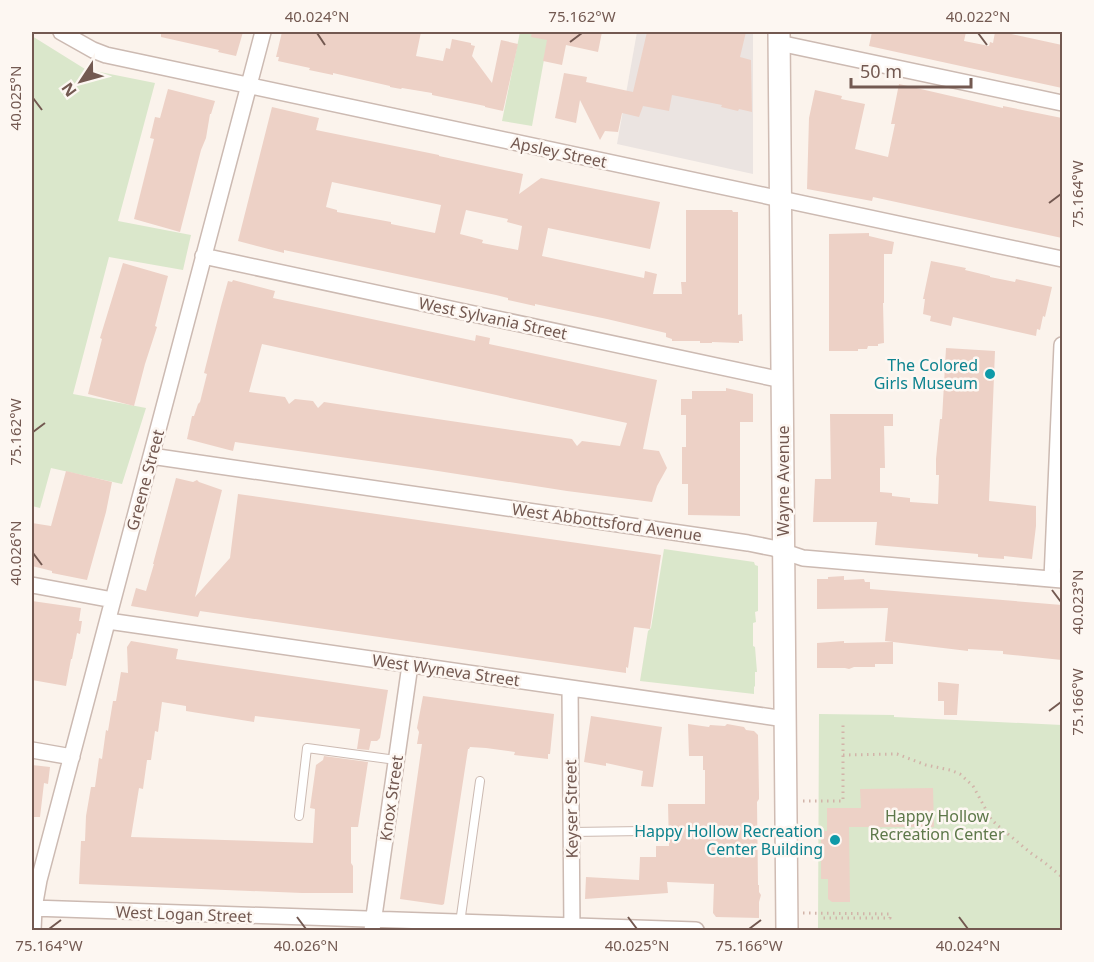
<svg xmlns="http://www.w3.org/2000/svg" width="1094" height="962" font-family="'Noto Sans',sans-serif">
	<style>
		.industrial { fill: #ebe4e1 }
		.green { fill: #dae7cb }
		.building { fill: #edd1c6; fill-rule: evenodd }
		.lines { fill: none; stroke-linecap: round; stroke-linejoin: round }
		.service-casing { stroke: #ccbab2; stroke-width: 10 }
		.minor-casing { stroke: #ccbab2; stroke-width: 18 }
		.secondary-casing { stroke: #d0bcb3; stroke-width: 24 }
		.path { stroke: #d2b4a9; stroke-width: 3; stroke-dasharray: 1.5 4.5; stroke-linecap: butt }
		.service { stroke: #fff; stroke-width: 8 }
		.minor { stroke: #fff; stroke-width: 15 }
		.secondary { stroke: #fff; stroke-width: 21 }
		.ticks { fill: none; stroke: #735951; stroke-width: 2 }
		.culture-dot { fill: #0f9aa8; stroke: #fdf7f2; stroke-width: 2 }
		.labels { text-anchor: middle; stroke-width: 5; stroke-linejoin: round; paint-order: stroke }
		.street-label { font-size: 16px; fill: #735951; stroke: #fdf7f2 }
		.culture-label { font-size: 16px; fill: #0d838f; stroke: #fdf7f2; text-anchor: end }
		.park-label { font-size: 16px; fill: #5e784a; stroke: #fdf7f2 }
		.neatline { fill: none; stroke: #735951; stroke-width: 2 }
		.ticks-label { font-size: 15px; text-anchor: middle; fill: #735951 }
	</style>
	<rect width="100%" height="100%" fill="#fbf3ec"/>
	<!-- industrial -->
	<path class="industrial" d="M637,32H753V174L617,144Z"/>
	<!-- green -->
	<path class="green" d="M520,32H549L532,126L502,121Z
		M32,36L85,69L155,83L118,221L191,235L183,270L109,257L73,394L146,408L122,484L51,468L40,508L32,506Z
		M664,549L754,562L755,565L758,566V611L755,612L756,622L753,623V646L755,647L757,672H755V686L754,687V694L640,681L648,631L651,628Z
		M819,714L894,715V717L1062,725V930H818Z"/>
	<!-- building -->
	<path class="building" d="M161,32H243L236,56L218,52L219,50L161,37Z
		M282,32H421L416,56L443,61L446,48L450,49L452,39L471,43V45L475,46L472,56L492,83L501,40L518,44L503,111L485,107V106L432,95V93L402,88L401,89L390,87V86L333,73V75L309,70L310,68L278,61L279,57H276Z
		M532,32H602L598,52L566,45L562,65L543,61L547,40L531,37Z
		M647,32H746L740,57L751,60L752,112L739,109L738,111L721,107L722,105L672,95L669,111L643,106L639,117L622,113L618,132L605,131L600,140L580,100L576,123L555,118L564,73L587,77L586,82L633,92Z
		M872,32H966L964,41L989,46L990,42L993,43L995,32H1002L1062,45V88L869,46Z
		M899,84L1003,108V106L1062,118V238L873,197L872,201L807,189L809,118L815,90L842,96L841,99L865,104L855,149L888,157L895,124H891Z
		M168,89L215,101L211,114H210L206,138L201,150L180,232L134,219L154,139L150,138L155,117L160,118Z
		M272,107L319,118L316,130L439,155V156L523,174L519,194L541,178L660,202L650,249L548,228L542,256L644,278L645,271L657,274L653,294H682L681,282H686V210H732L733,212H738V315L742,314L743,341H739V343L712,342V343H700V341H672V339L666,337V333L607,319L535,304V306L508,300V298L496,295L284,250V253L238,241ZM332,182L441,205L435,233L391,224V222L337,212V210L326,207ZM466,210L508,219L507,222L522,226L518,250L482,243L483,240L460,234Z
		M869,233V236L894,242L892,254H884V303H883L884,343L878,344V346H868L867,349H858V351H829V234Z
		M931,261L966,268L965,270L990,276V277L1015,282L1016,279L1052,287L1045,317L1043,316L1040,330L1037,329L1036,336L953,317L951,326L930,321L931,316L923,314L925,299H923Z
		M123,263L168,276L155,326L157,327L145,364L134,406L88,394L102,339L100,338Z
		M233,280L275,291L273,298L475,341L476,335L490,338L489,344L657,380L643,449L659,451L667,468L657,486L652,502L567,491L425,469L235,442L233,451L187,439L192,416H194L198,404L200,402L207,374L204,373L221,306L228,281L232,282ZM262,344L418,378L627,423L620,446L582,441L577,446L572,439L383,411L324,402L318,408L313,401L295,399L289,404L285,397L249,392Z
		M946,348L995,351L989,501L1036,506V526L1032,559L1004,556V559L978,557V554L875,545L877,522H813L815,479H831L830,414H893V426H884L885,468H880V492L892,493V496L910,498V502L938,504L939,475H936V459L940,419H942Z
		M726,388L753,394V422H740V516L688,515V484H682V447H686V415H681V399H692V391H726Z
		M66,471L112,482L106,512L87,580L52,573V571L32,566V523L51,526Z
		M176,478L193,482L197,480L199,482L222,490L195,597L230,558L238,494L661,555L650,629L634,627L628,668L626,667V673L200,611L198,617L131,606L136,588L146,591L154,564H153Z
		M844,576V580L864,579L865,582H870V589L1062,605V660L1003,654V651L968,649V651L885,641L888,608L817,609V579H828V577Z
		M32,601L81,608L79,621H82L80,634L77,633L72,659H71L66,686L32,680Z
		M131,641L178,649L176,659L388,690L380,738L377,741H371L369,750L357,749L360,729L255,716L254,722L186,711V706L162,702L158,732L155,731L151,760H147L143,789L139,788L131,837L313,843L315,809L310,808L316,765L323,760L324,756L368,762L358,827H351V863L353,866V893H302L79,884L81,841H85L86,816L91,787H95L99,758L102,759L106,730L108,731L113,701H116L121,672L128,673L127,647Z
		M844,641V643L893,642V664H875V667H854L849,669L845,668H817V643Z
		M938,682L959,684L957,715H944V701H938Z
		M423,696L554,714L550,754H548V759L514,755L515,752L486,748L470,747L469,749H468L444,904L442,905L400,899L422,744H417L419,732L417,728Z
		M591,716L662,727L653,787L641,786L643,771L606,763V766L584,762Z
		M688,724L709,727L710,725L725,726L727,724L744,727L746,730L754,731L758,735L759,794V799L757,802L758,885H759V892L761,895L759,902V918L716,917L713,913L714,884L667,882L668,893L585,899L586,877L639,880L640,857H656V846H669L668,804H705V770H703V756H689Z
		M32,765L50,767L48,784L44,783L40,817H32Z
		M933,788L934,827H849L850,902H832L828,899V879H821V831H827V808H861L860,789Z"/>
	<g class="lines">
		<!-- service casing -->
		<g class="service-casing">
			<path id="service" d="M299,816L307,748L396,760
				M572,832L644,831
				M460,923L480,781"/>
		</g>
		<!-- minor casing -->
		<g class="minor-casing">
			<path id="minor" d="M61,32L93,50L106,55L1062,259
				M779,43L1062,103
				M203,256L782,380
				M151,456L748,543L773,548L803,558L1062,580
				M1052,579L1062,345
				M32,585L113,600
				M108,621L785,719
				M570,688L572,930
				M32,750L72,757
				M32,908L696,930
				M33,930L34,908L39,880L263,32
				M372,930L410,665"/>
		</g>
		<!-- secondary casing -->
		<g class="secondary-casing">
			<path id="secondary" d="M779,32L787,930"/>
		</g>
		<!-- path -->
		<path class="path" d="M843,755L897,754L926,765L950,770L960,774L973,786L991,819L996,824L1032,854L1044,862L1062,877
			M803,801H843V725
			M803,913L890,914V918H819"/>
		<!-- service -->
		<use href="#service" class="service"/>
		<!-- minor -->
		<use href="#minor" class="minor"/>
		<!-- secondary -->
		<use href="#secondary" class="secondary"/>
	</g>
	<!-- ticks -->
	<path class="ticks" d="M317,33L325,45M978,33L987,45M570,42L582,33M33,98L42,110M1049,203L1061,194M33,432L45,423M33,553L42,565M1052,590L1061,602M1049,711L1061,702M297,917L306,929M628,917L637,929M959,917L968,929M49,929L61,920M749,929L761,920"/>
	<!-- markers -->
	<g class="culture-dot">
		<circle cx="990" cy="374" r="6"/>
		<circle cx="835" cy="840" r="6"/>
	</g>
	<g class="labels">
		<!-- street labels -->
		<g class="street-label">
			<text transform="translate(559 152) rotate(12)" y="6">Apsley Street</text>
			<text transform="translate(493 318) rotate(12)" y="6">West Sylvania Street</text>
			<text transform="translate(145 480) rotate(-75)" y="6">Greene Street</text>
			<text transform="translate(783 481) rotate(-90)" y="6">Wayne Avenue</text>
			<text transform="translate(607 522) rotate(8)" y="6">West Abbottsford Avenue</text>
			<text transform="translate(446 670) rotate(8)" y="6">West Wyneva Street</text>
			<text transform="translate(391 798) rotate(-82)" y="6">Knox Street</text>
			<text transform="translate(571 809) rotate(-91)" y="6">Keyser Street</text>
			<text transform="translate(184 914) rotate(2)" y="6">West Logan Street</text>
		</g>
		<!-- culture labels -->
		<g class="culture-label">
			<text x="978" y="371">The Colored<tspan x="978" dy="18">Girls Museum</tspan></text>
			<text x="823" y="837">Happy Hollow Recreation<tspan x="823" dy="18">Center Building</tspan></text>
		</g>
		<!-- park labels -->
		<g class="park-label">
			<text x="937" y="822">Happy Hollow<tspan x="937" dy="18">Recreation Center</tspan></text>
		</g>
	</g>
	<!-- border -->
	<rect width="1094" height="962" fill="none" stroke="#fdf7f2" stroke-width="66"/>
	<!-- north arrow -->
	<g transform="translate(81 81) rotate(234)" stroke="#fdf7f2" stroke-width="4.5" paint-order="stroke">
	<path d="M0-4.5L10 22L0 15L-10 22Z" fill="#735951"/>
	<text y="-9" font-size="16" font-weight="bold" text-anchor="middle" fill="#735951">N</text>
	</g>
	<!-- scale -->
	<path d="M851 78v9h120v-9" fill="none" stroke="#735951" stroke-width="3"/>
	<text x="860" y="78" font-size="18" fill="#735951" stroke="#fdf7f2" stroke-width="4.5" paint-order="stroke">50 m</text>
	<rect x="33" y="33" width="1028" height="896" class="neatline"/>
	<g class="ticks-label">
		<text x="317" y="22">40.024°N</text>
		<text x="582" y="22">75.162°W</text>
		<text x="978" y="22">40.022°N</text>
		<text transform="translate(16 98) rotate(-90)" y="5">40.025°N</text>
		<text transform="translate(1078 194) rotate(-90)" y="5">75.164°W</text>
		<text transform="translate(16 432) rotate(-90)" y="5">75.162°W</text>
		<text transform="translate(16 553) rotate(-90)" y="5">40.026°N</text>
		<text transform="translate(1078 602) rotate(-90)" y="5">40.023°N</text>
		<text transform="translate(1078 702) rotate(-90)" y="5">75.166°W</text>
		<text x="49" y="951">75.164°W</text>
		<text x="306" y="951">40.026°N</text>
		<text x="637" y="951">40.025°N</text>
		<text x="749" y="951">75.166°W</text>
		<text x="968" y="951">40.024°N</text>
	</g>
</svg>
